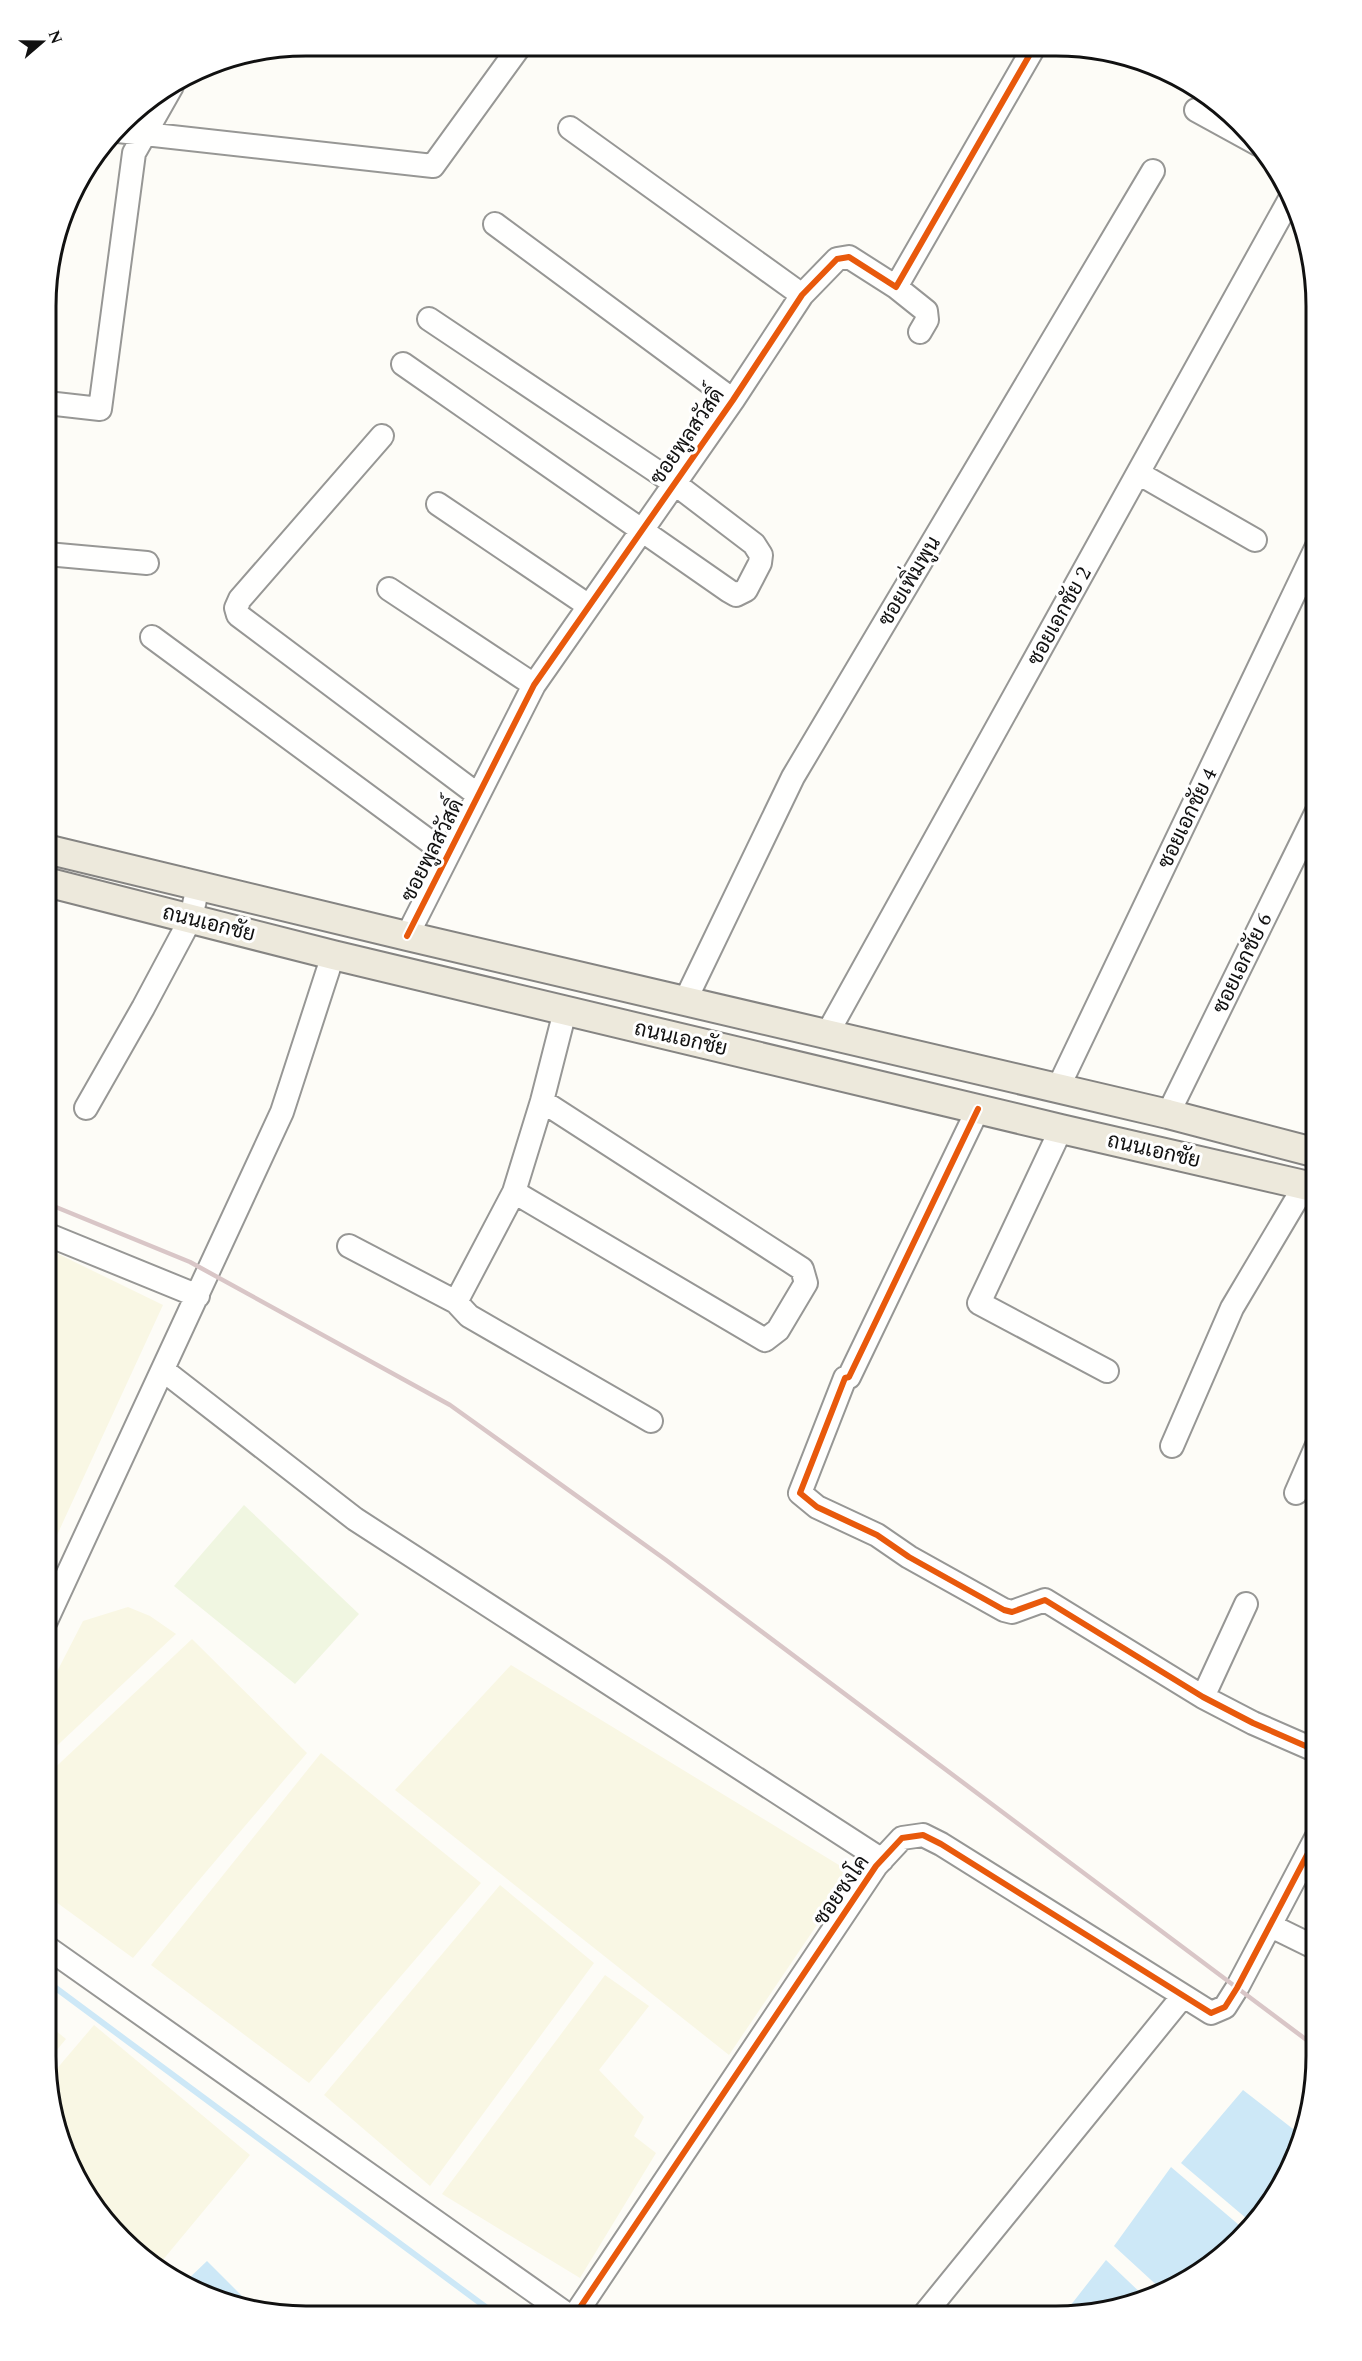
<svg xmlns="http://www.w3.org/2000/svg" width="1362" height="2361" font-family="Spectral,Sarabun,serif">
	<style>
		.farmland { fill: #f9f7e4 }
		.pitch { fill: #f0f6e1 }
		.water { fill: #cde8f7 }
		.lines { fill: none; stroke-linecap: round; stroke-linejoin: round }
		.stream { stroke: #cde8f7; stroke-width: 6 }
		.minor-casing { stroke: #979795; stroke-width: 26 }
		.major-casing { stroke: #858482; stroke-width: 32 }
		.minor { stroke: #fffffe; stroke-width: 22 }
		.major { stroke: #ede9dc; stroke-width: 28 }
		.rail { stroke: #d9c6c7; stroke-width: 4.5 }
		.cycleway-casing { stroke: #fff; stroke-width: 10 }
		.cycleway { stroke: #e8590c; stroke-width: 6 }
		.labels { text-anchor: middle; stroke-width: 6; stroke-linejoin: round; paint-order: stroke }
		.street-label { font-size: 21px; fill: #111; stroke: #fff }
		.rim { fill: none; stroke: #111; stroke-width: 3 }
	</style>
	<rect width="100%" height="100%" fill="#fdfcf7"/>
	<!-- farmland -->
	<path class="farmland" d="M46,1248L163,1305L46,1559Z
		M128,1607L150,1616L176,1634L45,1757V1695L83,1621Z
		M192,1639L307,1753L133,1958L45,1894V1777Z
		M511,1665L852,1873L729,2055L395,1790Z
		M321,1753L481,1883L309,2083L151,1965Z
		M500,1885L594,1963L430,2186L324,2095Z
		M605,1975L649,2006L599,2070L644,2117L634,2136L656,2153L580,2278L442,2194Z
		M45,2022L66,2039L46,2063L45,2055Z
		M94,2025L250,2155L157,2267L134,2252L89,2200L59,2139L49,2078Z"/>
	<!-- pitch -->
	<path class="pitch" d="M244,1505L359,1614L295,1684L174,1586Z"/>
	<!-- water -->
	<path class="water" d="M1243,2090L1302,2136C1295,2164 1274,2204 1253,2224L1181,2163Z
		M1171,2167L1246,2231L1201,2272L1163,2291L1114,2246Z
		M1106,2260L1147,2299L1140,2302L1063,2315Z
		M207,2261L254,2308L191,2289L183,2284Z"/>
	<g class="lines">
		<!-- stream -->
		<path class="stream" d="M45,1980L495,2314"/>
		<!-- minor casing -->
		<g class="minor-casing">
			<path id="minor" d="M1196,110L1258,144
				M570,128L802,295
				M118,131L433,166L520,46
				M495,224L733,400
				M896,287L926,311L927,320L920,332
				M403,364L729,591L736,595L746,590L760,563L761,555L754,544L674,483L429,319
				M47,403L100,409L134,153L172,86
				M382,436L240,599L236,608L238,615L478,795
				M1138,473L1255,540
				M438,504L589,606
				M47,554L147,563
				M389,589L534,685
				M152,637L448,855
				M407,936L534,685L733,400L802,295L837,259L849,257L896,287L1033,49
				M685,1001L793,777L1153,171
				M827,1034L1291,197
				M1057,1090L1317,546
				M86,1108L143,1008L191,918L198,886
				M978,1109L849,1377L845,1378L800,1493L817,1507L877,1535L909,1557L1004,1610L1012,1612L1045,1600L1203,1697L1253,1723L1317,1751
				M1168,1114L1317,811
				M1061,1129L979,1303L1107,1371
				M514,1192L765,1340L778,1330L806,1283L802,1269L542,1101
				M46,1234L198,1296
				M349,1246L456,1302L469,1316L651,1421
				M456,1302L514,1192L542,1101L565,1011
				M163,1370L355,1519L882,1860
				M1172,1446L1232,1308L1305,1185
				M1296,1493L1317,1445
				M46,1621L282,1112L333,955
				M1203,1697L1246,1604
				M1271,1926L1316,1948
				M45,1946L568,2315
				M575,2315L876,1866L902,1838L923,1835L941,1844L1211,2013L1225,2007L1237,1988L1316,1838
				M923,2316L1183,1996"/>
		</g>
		<!-- major casing -->
		<g class="major-casing">
			<path id="major" d="M46,849L407,936L1168,1114L1317,1153
				M46,882L333,955L1061,1129L1317,1188"/>
		</g>
		<!-- minor -->
		<use href="#minor" class="minor"/>
		<!-- major -->
		<use href="#major" class="major"/>
		<!-- rail -->
		<path class="rail" d="M46,1203L190,1262L450,1405L666,1560L1316,2047"/>
		<!-- cycleway casing -->
		<g class="cycleway-casing">
			<path id="cycleway" d="M407,936L534,685L733,400L802,295L837,259L849,257L896,287L1033,49
				M978,1109L849,1377L845,1378L800,1493L817,1507L877,1535L909,1557L1004,1610L1012,1612L1045,1600L1203,1697L1253,1723L1317,1751
				M575,2315L876,1866L902,1838L923,1835L941,1844L1211,2013L1225,2007L1237,1988L1316,1838"/>
		</g>
		<!-- cycleway -->
		<use href="#cycleway" class="cycleway"/>
	</g>
	<g class="labels">
		<!-- street labels -->
		<g class="street-label">
			<text transform="translate(687 436) rotate(-55)" y="7">ซอยพูลสวัสดิ์</text>
			<text transform="translate(909 581) rotate(-59)" y="7">ซอยเพิ่มพูน</text>
			<text transform="translate(1059 616) rotate(-61)" y="7">ซอยเอกชัย 2</text>
			<text transform="translate(1187 818) rotate(-64)" y="7">ซอยเอกชัย 4</text>
			<text transform="translate(432 850) rotate(-63)" y="7">ซอยพูลสวัสดิ์</text>
			<text transform="translate(209 923) rotate(14)" y="7">ถนนเอกชัย</text>
			<text transform="translate(1242 963) rotate(-64)" y="7">ซอยเอกชัย 6</text>
			<text transform="translate(681 1038) rotate(13)" y="7">ถนนเอกชัย</text>
			<text transform="translate(1154 1150) rotate(13)" y="7">ถนนเอกชัย</text>
			<text transform="translate(841 1890) rotate(-55)" y="7">ซอยชงโค</text>
		</g>
	</g>
	<!-- crop -->
	<path d="M0 0H1362V2361H0ZM306 56H1056A250 250 0 0 1 1306 306V2056A250 250 0 0 1 1056 2306H306A250 250 0 0 1 56 2056V306A250 250 0 0 1 306 56Z" fill="#fff" fill-rule="evenodd"/>
	<path class="rim" d="M306 56H1056A250 250 0 0 1 1306 306V2056A250 250 0 0 1 1056 2306H306A250 250 0 0 1 56 2056V306A250 250 0 0 1 306 56Z"/>
	<!-- north arrow -->
	<g transform="translate(42 42) rotate(70)" stroke="#ffffff" stroke-width="4.5" paint-order="stroke">
	<path d="M0-4.5L10 22L0 15L-10 22Z" fill="#111111"/>
	<text y="-9" font-size="16" font-weight="bold" text-anchor="middle" fill="#111111">N</text>
	</g>
</svg>
